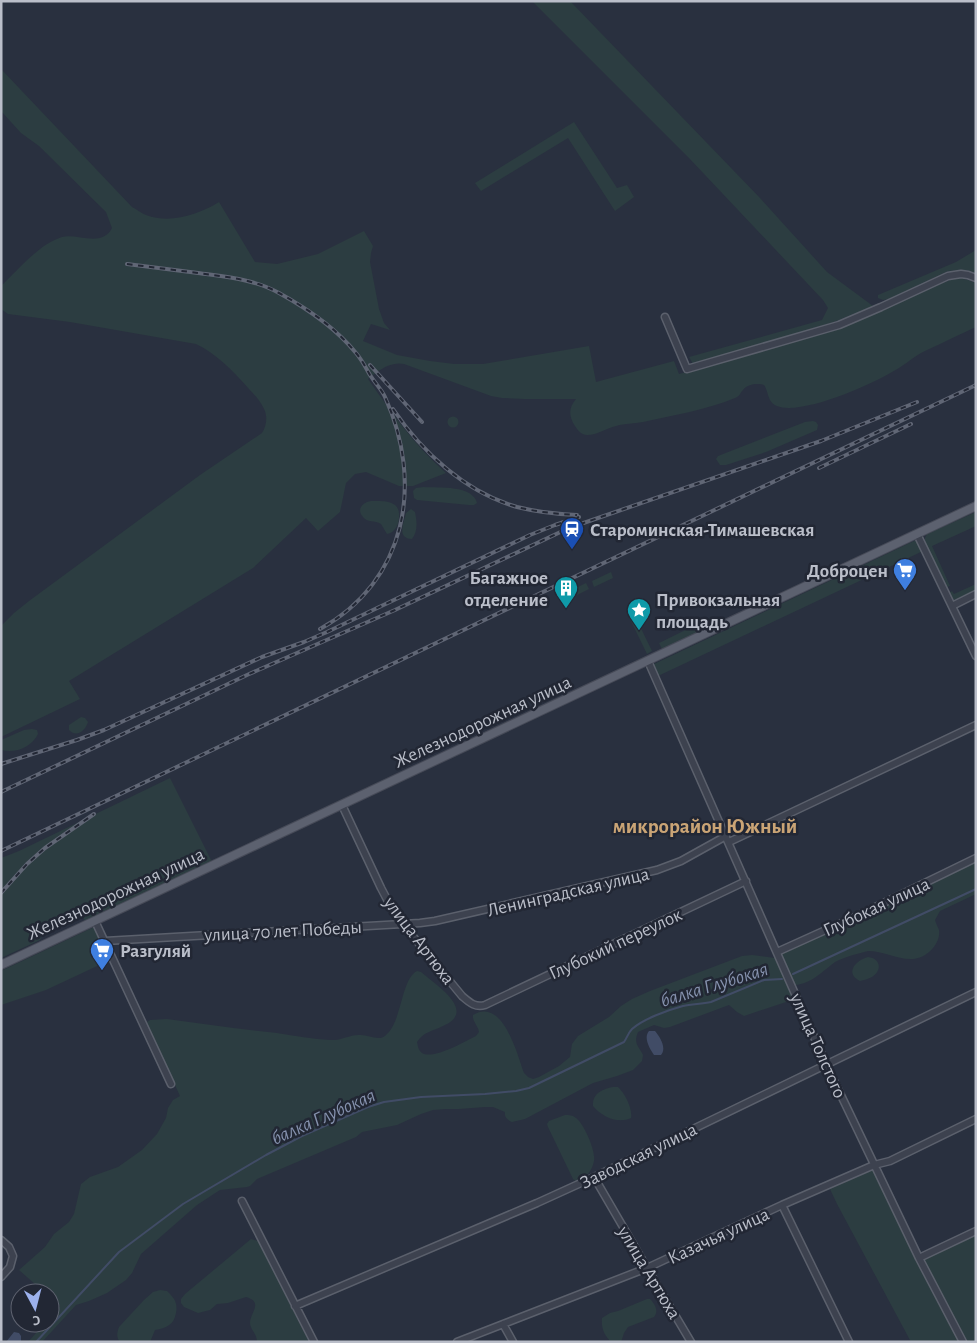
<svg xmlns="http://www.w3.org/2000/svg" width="977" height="1343" font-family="'Alegreya Sans',sans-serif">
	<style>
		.green { fill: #2c3d41 }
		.water { fill: #414c66 }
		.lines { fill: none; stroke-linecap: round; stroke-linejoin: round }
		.stream { stroke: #414c66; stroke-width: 2 }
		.minor-casing { stroke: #5b606c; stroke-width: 9 }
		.major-casing { stroke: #474b58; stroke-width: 10 }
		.minor { stroke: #3d424f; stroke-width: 6 }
		.major { stroke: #5c616f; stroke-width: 8 }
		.rail-casing { stroke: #606675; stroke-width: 4 }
		.rail { stroke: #222734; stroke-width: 2; stroke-dasharray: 5.5; stroke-linecap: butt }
		.labels { text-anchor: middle; stroke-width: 5; stroke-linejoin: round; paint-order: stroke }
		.poi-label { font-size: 19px; font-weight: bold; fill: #babec9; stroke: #222734; text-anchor: start }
		.street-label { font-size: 19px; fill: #babec9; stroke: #222734 }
		.water-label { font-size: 20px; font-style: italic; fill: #8591ad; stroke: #222734 }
		.quarter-label { font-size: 21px; font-weight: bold; fill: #caa475; stroke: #222734 }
	</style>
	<rect width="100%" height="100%" fill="#29303f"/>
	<!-- green -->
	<path class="green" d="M532,1H570L760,198L827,272L873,306L834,322L693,364L689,357L822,320L828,308L823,300L689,158Z
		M1,69L132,207C136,209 141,213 146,215C170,224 198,215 219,202L255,262L277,264L318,254L364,231L373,246L371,253L370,262L379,309L384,323L390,330L371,324L363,341L397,355L430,361L454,364H483L589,346L596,382L674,361L679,374L837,329L950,280L959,278L968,280L976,283V327C963,333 950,339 938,345C932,348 926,350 921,353C911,359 902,367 892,372C871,385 800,416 777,406C767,402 769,392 764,385C758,383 747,384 743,390C740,393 740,396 735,398C706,410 674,415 643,422C634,424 625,423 616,426C607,428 597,435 587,435C582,435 578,431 575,426C569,417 568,408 576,399H525L502,398L491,396L404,364C390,361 378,371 368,379C392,413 414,445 446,473L413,486H399L366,472L355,474L346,483L340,512L318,531L306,518L253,568L69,681L80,699L1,737V626L14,613L29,601L200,475L262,433C267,425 268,415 263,407C260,401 254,394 249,389C233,371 217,354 196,344L70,322L8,314L1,309V286C18,270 39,244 62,237C77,233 102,248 112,228L106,212L39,146L21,133L1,111Z
		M574,122L617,188L627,185L634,197L615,211L568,138L481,191L475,183Z
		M976,250V273L966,270L948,271L889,299L883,300L878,298V295L956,262Z
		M447.5 422a5.5 5.5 0 1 1 11 0a5.5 5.5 0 1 1-11 0Z
		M813,421L816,422L818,425L817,430L766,452L726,465H720L716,459L718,456L805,422Z
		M424,487C439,488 473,485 477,503L474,505H469L417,500L414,498L413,491L416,488Z
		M371,501C378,501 389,500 395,505C403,511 399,533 387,534C385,531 383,527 381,524C375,520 367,523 363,517C356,509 363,502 371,501Z
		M411,509L415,512C417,522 418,531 412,539C396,538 404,523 406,513Z
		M976,512V526L932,546L950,586L946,587L925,543V538L927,534Z
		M914,541H917L923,551L658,676L652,665Z
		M611,572L613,578L594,587L592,581Z
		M586,583L589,589L573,597L570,591Z
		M976,584V592L957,600L952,599L949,593L952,591L954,594Z
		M633,612L652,651L647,654L628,615Z
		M710,618L713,626L663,651L659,643Z
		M81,717L85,718L88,722C85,731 77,738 69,730V725Z
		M32,729L37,730L38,734C32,747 15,754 1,750V740L24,730Z
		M170,778L212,862L85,921L82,915L44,932L40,940L1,958V858L19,851Z
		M976,862V894L940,911L935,920C936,924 938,927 939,930C940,937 937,943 933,948C913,971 891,951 868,951C863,952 858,954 853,955C847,957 840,959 835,962C823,971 811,984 795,985L781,953L884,906Z
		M94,927L110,960L46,990L1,1005V971Z
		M752,955L775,958L793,998L792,1000L744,1016L737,1012L729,1005L670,1027L664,1028L654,1025L638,1032C633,1044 639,1046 643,1055L642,1061L633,1070L617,1076L593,1083L525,1119L512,1122C507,1120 504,1117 505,1112L493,1107H485L459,1109H446L433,1110L421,1114L397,1125L362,1132L356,1137L257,1179L250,1186L247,1187L220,1190L197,1205L141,1254L132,1273L126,1280L107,1293L89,1301L76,1305L42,1342H28L45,1323H50V1317L60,1306L50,1298V1293H45L19,1270L45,1247L54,1234L69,1222L74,1214L81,1184L90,1177L118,1167L142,1150L157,1134L166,1118L168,1108L173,1100L180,1096L148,1026L147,1022L150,1020L167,1019C203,1024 240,1029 277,1033C295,1036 313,1039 330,1040C341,1041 350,1034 361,1035C369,1035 379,1042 386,1035C402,1022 401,979 417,971L421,972C436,985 478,1011 443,1026C433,1031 423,1032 417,1042C418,1046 418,1050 422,1053C433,1060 464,1042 476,1036L479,1032C478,1026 472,1021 473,1015C503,997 517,1054 524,1073L528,1077L533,1079L539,1077L559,1066L570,1057L572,1044L578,1036L609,1017L621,1006L632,999L650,991L742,956Z
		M868,957C880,958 883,970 872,977C868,979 864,980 860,981C844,973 856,960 868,957Z
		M613,1087H618C625,1093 633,1110 631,1118C618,1124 602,1117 593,1106C592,1094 602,1089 613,1087Z
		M565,1115C570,1115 572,1115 576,1118C584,1124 596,1151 594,1161C592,1171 586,1178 577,1182L573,1179L548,1127L547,1124L549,1121Z
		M873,1170L916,1259L960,1342H911L837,1204L830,1189Z
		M976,1234V1342H967L925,1262L924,1259Z
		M251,1239L258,1241L260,1244L308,1340L307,1342H257C257,1334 250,1329 250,1323C250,1313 264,1302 246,1297L228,1303L217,1304L210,1310L198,1313L184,1307L181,1303V1299L185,1294Z
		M160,1290L167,1291C174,1298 178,1302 176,1313C174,1325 166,1328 155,1330L150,1342H120C116,1337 117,1332 119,1327L144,1300L153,1292Z
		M647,1299H650C655,1304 659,1311 654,1317L628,1327L624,1333L621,1342H611C604,1335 601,1328 602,1318L610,1313L618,1311Z"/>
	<!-- water -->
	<path class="water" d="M649,1031H655C660,1037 667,1048 661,1055H654C650,1049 643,1038 649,1031Z
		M14,1332L19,1333L21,1336V1341L6,1342Z"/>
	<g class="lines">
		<!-- stream -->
		<path class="stream" d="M793,974L976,889
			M36,1342L119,1252L183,1204L266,1155L302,1136L368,1107L384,1102L421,1097L485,1094L516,1091L529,1088L624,1042C627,1038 628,1033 632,1029C643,1019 668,1010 683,1006C692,1004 701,1004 711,1002L764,980L782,979"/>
		<!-- minor casing -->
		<g class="minor-casing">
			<path id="minor" d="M665,317L687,369L839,325L881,307L948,276L961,274L968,275L976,278
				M917,534L976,656
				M952,606L976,594
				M648,661L826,1064L919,1258L963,1342
				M342,805L381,888L391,907L402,923L462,996C469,1002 475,1008 485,1005L746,881
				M729,842L976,725
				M95,921L171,1084
				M105,941L420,923L435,921L657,870L681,861L726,836
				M777,952L861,914L976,858
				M594,1177L647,1268L691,1342
				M242,1201L314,1342
				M782,1205L849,1342
				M1,1240L9,1247L13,1256L10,1267L1,1277
				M919,1258L976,1231
				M295,1306L537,1203L594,1177L976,992
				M503,1324L513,1342
				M457,1342L647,1268L782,1205L874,1165L890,1161L976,1119"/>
		</g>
		<!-- major casing -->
		<g class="major-casing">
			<path id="major" d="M1,965L976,506"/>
		</g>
		<!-- minor -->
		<use href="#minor" class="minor"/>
		<!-- major -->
		<use href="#major" class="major"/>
		<!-- rail casing -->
		<g class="rail-casing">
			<path id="rail" d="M127,264C151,267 174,270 198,273C226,277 254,279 279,293C308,309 335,327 356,353C362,360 366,368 370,375C375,383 382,390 385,397C424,483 407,581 320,629
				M370,365L422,422
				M393,409C422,452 465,492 517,507C537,512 557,514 577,515
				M819,468L911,424
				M1,764L77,740L104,730L262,657L304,642L327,632L530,535L555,525L579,517
				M1,792L247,675L395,610L569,528L821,441L917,402
				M1,851L976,385
				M1,893L27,864L45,848L94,814"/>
		</g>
		<!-- rail -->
		<use href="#rail" class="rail"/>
	</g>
	<!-- icons -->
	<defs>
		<g id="station-pin" transform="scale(1.25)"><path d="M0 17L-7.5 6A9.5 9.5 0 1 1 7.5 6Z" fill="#1a4fb4" stroke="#222734"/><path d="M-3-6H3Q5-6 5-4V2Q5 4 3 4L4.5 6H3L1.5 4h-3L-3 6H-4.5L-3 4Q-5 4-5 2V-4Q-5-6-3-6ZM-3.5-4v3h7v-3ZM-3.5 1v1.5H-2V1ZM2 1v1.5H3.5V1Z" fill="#fff"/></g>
		<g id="supermarket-pin" transform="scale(1.25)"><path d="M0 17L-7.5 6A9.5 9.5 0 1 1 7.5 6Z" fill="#3f7fe0" stroke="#222734"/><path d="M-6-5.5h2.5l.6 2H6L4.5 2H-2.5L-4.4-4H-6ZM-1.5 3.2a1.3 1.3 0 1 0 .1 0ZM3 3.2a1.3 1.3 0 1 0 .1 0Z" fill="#fff"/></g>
		<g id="building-pin" transform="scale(1.25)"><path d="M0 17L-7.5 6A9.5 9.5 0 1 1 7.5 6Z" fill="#0f9aa8" stroke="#222734"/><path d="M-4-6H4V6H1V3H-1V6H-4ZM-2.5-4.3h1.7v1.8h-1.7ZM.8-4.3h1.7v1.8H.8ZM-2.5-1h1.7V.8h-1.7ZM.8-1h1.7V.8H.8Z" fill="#fff"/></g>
		<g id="sight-pin" transform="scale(1.25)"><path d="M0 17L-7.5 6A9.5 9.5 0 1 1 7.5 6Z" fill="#0f9aa8" stroke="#222734"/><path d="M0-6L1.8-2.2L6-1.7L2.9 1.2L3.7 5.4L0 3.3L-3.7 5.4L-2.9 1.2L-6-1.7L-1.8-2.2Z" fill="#fff"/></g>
	</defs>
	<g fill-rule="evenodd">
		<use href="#station-pin" x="572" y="529"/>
		<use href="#supermarket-pin" x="905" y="570"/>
		<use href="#building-pin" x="566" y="588"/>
		<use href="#sight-pin" x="639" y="610"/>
		<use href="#supermarket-pin" x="102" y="950"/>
	</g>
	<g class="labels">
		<!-- poi labels -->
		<g class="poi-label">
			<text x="590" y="536">Староминская-Тимашевская</text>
			<text x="888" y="577" text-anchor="end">Доброцен</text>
			<text x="548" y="584" text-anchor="end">Багажное<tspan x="548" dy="22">отделение</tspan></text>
			<text x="656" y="606">Привокзальная<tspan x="656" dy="22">площадь</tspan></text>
			<text x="120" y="957">Разгуляй</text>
		</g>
		<!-- street labels -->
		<g class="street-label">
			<text transform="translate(482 721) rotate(-25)" y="7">Железнодорожная улица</text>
			<text transform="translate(568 891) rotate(-13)" y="7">Ленинградская улица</text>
			<text transform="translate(115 893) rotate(-25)" y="7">Железнодорожная улица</text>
			<text transform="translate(876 906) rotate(-25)" y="7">Глубокая улица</text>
			<text transform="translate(283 930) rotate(-3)" y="7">улица 70 лет Победы</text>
			<text transform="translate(420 940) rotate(53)" y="7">улица Артюха</text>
			<text transform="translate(615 943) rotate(-25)" y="7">Глубокий переулок</text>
			<text transform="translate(819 1045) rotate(66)" y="7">улица Толстого</text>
			<text transform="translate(638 1155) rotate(-26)" y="7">Заводская улица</text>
			<text transform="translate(718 1235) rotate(-25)" y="7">Казачья улица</text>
			<text transform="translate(650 1272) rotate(59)" y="7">улица Артюха</text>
		</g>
		<!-- water labels -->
		<g class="water-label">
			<text transform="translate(714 984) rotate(-17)" y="7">балка Глубокая</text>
			<text transform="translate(323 1116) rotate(-24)" y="7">балка Глубокая</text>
		</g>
		<!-- quarter labels -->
		<g class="quarter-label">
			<text x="705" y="833">микрорайон Южный</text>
		</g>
	</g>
	<!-- border -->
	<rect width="977" height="1343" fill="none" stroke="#babec9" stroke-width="5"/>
	<!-- north arrow -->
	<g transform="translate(35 1308) rotate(173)"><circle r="24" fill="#222734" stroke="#5f6370"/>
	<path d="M0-4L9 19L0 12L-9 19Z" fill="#9cb1ec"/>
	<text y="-8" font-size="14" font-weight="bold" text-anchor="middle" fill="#babec9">С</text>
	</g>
</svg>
